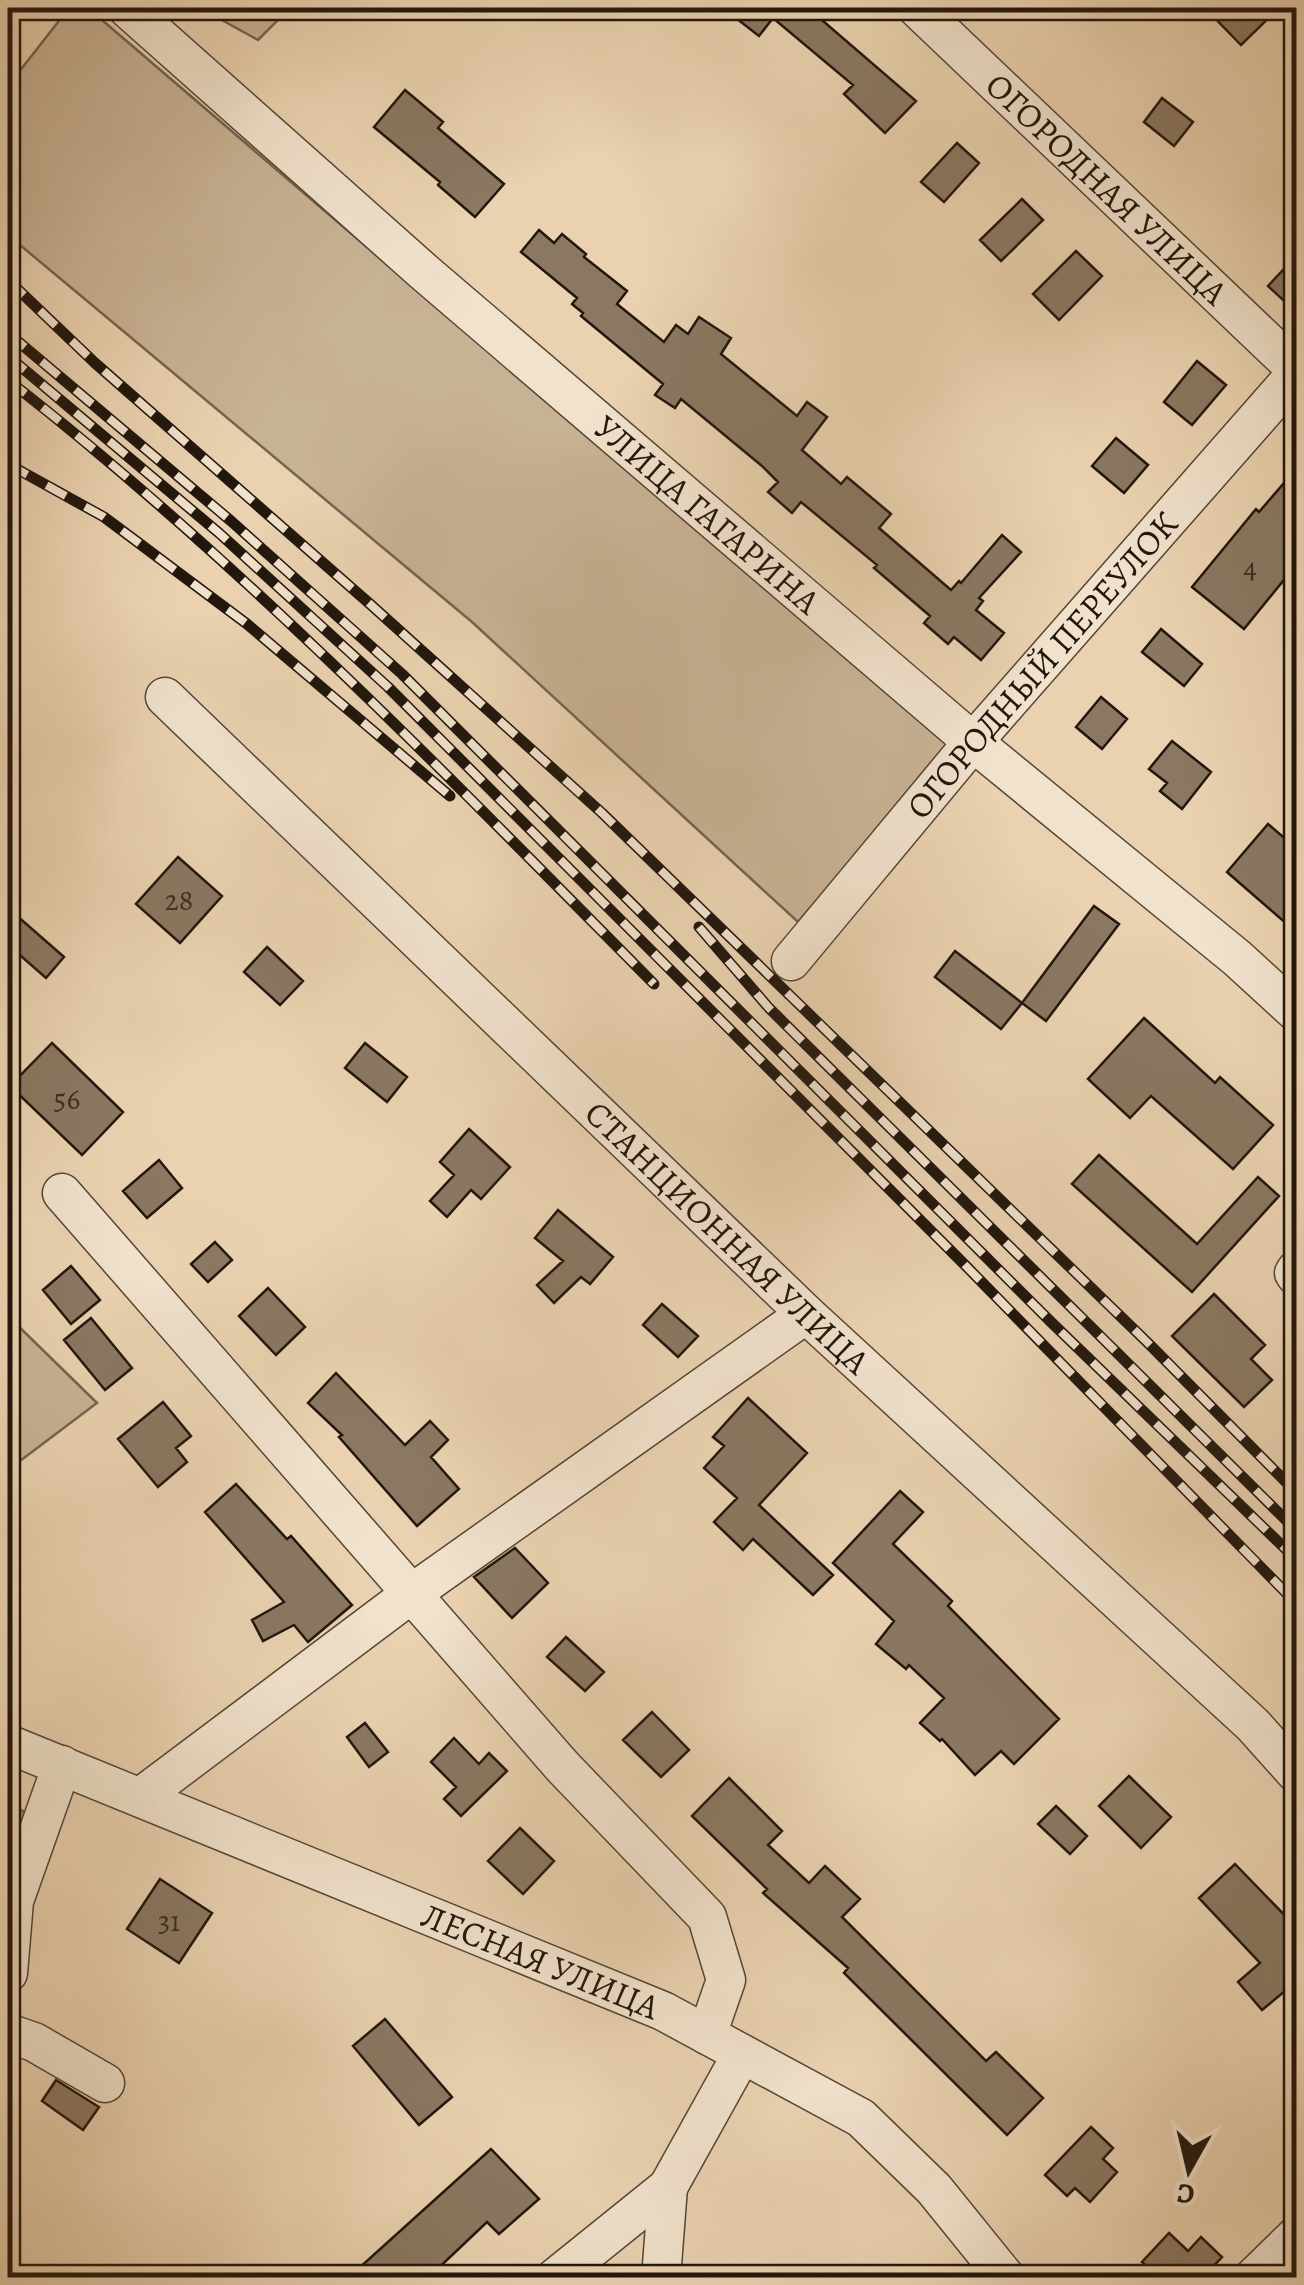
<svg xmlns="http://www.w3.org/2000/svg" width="1304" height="2285" font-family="Alegreya,serif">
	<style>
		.green { fill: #c8b294; stroke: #746450; stroke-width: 2.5 }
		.water { fill: #a69279; stroke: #71614e; stroke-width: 2.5 }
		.building { fill: #8a7862; stroke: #21170d; stroke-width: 2.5 }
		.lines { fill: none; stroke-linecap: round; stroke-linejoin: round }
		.minor-casing { stroke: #534636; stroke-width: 41 }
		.minor { stroke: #f1e2cc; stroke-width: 38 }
		.rail-casing { stroke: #21170d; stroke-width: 11 }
		.rail { stroke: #f1e2cc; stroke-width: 8; stroke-dasharray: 22; stroke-linecap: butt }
		.labels { text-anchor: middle; stroke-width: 8; stroke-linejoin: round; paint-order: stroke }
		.number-label { font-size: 30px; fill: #3b2f22 }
		.street-label { font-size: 35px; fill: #21170d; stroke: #f1e2cc }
	</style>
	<rect width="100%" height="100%" fill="#ead2b0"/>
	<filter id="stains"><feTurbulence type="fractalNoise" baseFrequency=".002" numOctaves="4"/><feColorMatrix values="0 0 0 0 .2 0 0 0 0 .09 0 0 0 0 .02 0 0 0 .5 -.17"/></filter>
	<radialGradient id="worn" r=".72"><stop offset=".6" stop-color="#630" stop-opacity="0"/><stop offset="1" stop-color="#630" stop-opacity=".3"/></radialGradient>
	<!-- green -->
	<path class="green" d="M69,8H88L949,746L798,922L472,622L8,235V86Z
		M200,8H290L258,40Z
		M8,1316L97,1403L8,1470Z"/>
	<!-- water -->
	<path class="water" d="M8,1804L27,1813L8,1867Z"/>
	<!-- building -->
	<path class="building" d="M723,8H808L916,101L885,133L844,94L853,85L773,18L759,36Z
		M1205,8H1279L1241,45Z
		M405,90L443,122L438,128L504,184L475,217L438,185L440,182L374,127Z
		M1162,98L1193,122L1174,146L1144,122Z
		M957,143L979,163L944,202L921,182Z
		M1022,199L1043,220L1001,261L980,240Z
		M539,230L554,243L562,234L586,254L584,257L627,291L617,304L664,342L676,325L688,334L699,317L731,338L721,354L797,416L807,402L827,417L802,450L841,484L847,477L891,514L879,528L951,590L959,581L961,583L1002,535L1021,552L979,598L983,601L976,610L1004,633L981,660L954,637L948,644L924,623L930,616L874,568L877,565L801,502L792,513L768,492L778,482L762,466L681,399L675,408L655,395L663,384L581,316L583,313L572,304L577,298L521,252Z
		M1076,251L1102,276L1059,320L1033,294Z
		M1296,256V312L1268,286Z
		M1197,361L1226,385L1192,425L1164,402Z
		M1116,438L1148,465L1124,493L1092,466Z
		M1296,469V565L1244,629L1192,587L1256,509L1259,512Z
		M1161,629L1202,664L1184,686L1142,652Z
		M1101,697L1127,719L1102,749L1076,727Z
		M1172,741L1211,772L1182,809L1160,791L1167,783L1149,769Z
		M1268,824L1296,848V932L1227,872Z
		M178,857L222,896L180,943L136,904Z
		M1094,906L1119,924L1046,1021L1022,1003Z
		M8,908L64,957L46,978L21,956L8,971Z
		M267,947L303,981L280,1005L244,972Z
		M955,951L1022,1003L1001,1029L935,977Z
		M1144,1018L1215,1083L1220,1077L1273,1125L1233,1169L1151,1096L1130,1118L1088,1079Z
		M52,1043L123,1112L82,1155L10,1086Z
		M365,1043L407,1077L387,1102L345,1068Z
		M469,1129L510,1167L481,1199L471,1190L447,1217L430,1201L454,1175L440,1162Z
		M1099,1155L1197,1244L1258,1177L1279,1196L1192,1292L1072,1184Z
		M159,1160L182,1188L147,1218L123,1191Z
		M558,1210L613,1257L590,1284L581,1277L554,1303L537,1285L563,1261L535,1238Z
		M215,1242L232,1260L208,1282L191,1264Z
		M71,1266L100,1300L71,1324L43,1290Z
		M268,1288L305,1327L276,1355L239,1316Z
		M1214,1294L1265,1345L1251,1359L1272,1380L1244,1407L1172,1336Z
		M662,1304L698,1336L678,1357L643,1325Z
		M91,1318L132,1368L105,1390L64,1340Z
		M336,1373L405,1445L430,1421L448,1440L431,1457L459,1489L417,1526L339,1437L342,1435L308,1403Z
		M748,1398L807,1453L759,1505L833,1575L813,1595L753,1539L743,1550L714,1522L737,1498L704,1468L724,1446L713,1437Z
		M163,1402L191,1436L176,1448L187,1462L158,1487L118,1439Z
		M236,1484L287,1539L291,1536L352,1605L308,1642L294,1625L263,1641L252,1620L284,1602L205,1512Z
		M900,1491L923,1512L893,1544L952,1601L948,1606L1059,1719L1014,1764L1001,1751L975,1775L942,1739L940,1741L920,1723L944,1698L909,1665L906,1669L876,1644L894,1621L833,1563Z
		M515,1548L548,1583L512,1618L474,1577Z
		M566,1637L604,1672L585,1691L547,1657Z
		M652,1712L689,1750L661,1777L623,1740Z
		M365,1723L388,1752L369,1767L347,1737Z
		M454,1738L479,1764L489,1753L507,1771L461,1816L444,1799L456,1787L431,1762Z
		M1129,1776L1171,1817L1141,1848L1099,1806Z
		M729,1778L782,1831L768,1845L809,1883L825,1866L860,1899L842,1917L986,2061L996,2052L1043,2098L1007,2135L844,1973L848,1968L763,1893L767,1889L692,1816Z
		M1056,1806L1087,1836L1070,1854L1038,1824Z
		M520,1828L554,1861L523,1894L488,1861Z
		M1235,1864L1296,1927V1982L1262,2010L1238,1982L1260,1963L1199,1898Z
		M160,1879L212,1913L179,1963L127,1929Z
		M385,2019L452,2097L419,2125L353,2046Z
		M56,2080L99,2107L83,2130L42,2101Z
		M1091,2127L1113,2148L1103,2159L1117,2172L1090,2202L1075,2188L1067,2196L1045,2175Z
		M491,2149L539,2199L499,2234L487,2222L428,2278H348Z
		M1169,2233L1188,2251L1201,2237L1222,2257L1209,2271L1215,2278H1159L1142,2262Z"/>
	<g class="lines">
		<!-- minor casing -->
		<g class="minor-casing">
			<g id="minor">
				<path id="s1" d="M127,8L424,272L973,742L1237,958L1296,1012"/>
				<path id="s2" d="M917,8L1296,369"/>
				<path id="s3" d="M165,697L806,1314L1253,1725L1296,1773"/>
				<path id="s4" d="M791,961L973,742L1296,374"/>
				<path d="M62,1193L562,1766L707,1917L726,1980L707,2035"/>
				<path d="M1296,1270L1294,1273L1296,1276"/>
				<path id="s5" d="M8,1744L663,2011L861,2118L934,2189L1006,2278"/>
				<path d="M142,1796L411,1594L806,1314"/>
				<path d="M8,1973L14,1901L62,1765"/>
				<path d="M8,2033L34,2042L105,2083"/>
				<path d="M555,2278L668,2187L742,2054"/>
				<path d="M661,2278L668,2187"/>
				<path d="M1253,2278L1296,2236"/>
			</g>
		</g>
		<!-- minor -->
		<use href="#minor" class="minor"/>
		<!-- rail casing -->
		<g class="rail-casing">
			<path id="rail" d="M8,280L95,363L370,604L602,813L1149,1344L1296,1492
				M8,333L231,521L402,674L1051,1322L1296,1559
				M8,356L219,533L388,687L967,1267L1296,1603
				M8,380C241,562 446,774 654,984
				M8,464L104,517L247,624L450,796
				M699,927L769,1008L1296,1530"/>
		</g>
		<!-- rail -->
		<use href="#rail" class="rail"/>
	</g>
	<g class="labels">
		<!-- number labels -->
		<g class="number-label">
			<text x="1250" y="578">4</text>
			<text x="179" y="910">28</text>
			<text x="67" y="1109">56</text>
			<text x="169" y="1931">31</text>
		</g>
		<!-- street labels -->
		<g class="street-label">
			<text dy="12" stroke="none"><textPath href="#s2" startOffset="262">ОГОРОДНАЯ УЛИЦА</textPath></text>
			<text dy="12" stroke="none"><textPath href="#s1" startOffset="770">УЛИЦА ГАГАРИНА</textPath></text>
			<text dy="12" stroke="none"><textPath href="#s4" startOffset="388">ОГОРОДНЫЙ ПЕРЕУЛОК</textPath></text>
			<text dy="12" stroke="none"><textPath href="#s3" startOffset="780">СТАНЦИОННАЯ УЛИЦА</textPath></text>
			<text dy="12" stroke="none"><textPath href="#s5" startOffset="575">ЛЕСНАЯ УЛИЦА</textPath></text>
		</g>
	</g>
	<!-- margin -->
	<rect width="1304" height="2285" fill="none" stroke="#ead2b0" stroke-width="40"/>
	<rect x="10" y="10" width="1284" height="2265" fill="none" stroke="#21170d" stroke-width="5"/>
	<rect x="20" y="20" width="1264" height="2245" fill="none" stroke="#21170d" stroke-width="2.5"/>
	<!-- north arrow -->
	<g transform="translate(1189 2170) rotate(188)" stroke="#f1e2cc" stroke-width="8" paint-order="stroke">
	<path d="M0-8L18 38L0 25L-18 38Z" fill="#21170d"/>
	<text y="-15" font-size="28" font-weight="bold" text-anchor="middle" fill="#21170d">С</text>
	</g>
	<rect width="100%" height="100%" filter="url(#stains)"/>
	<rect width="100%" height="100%" fill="url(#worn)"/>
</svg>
